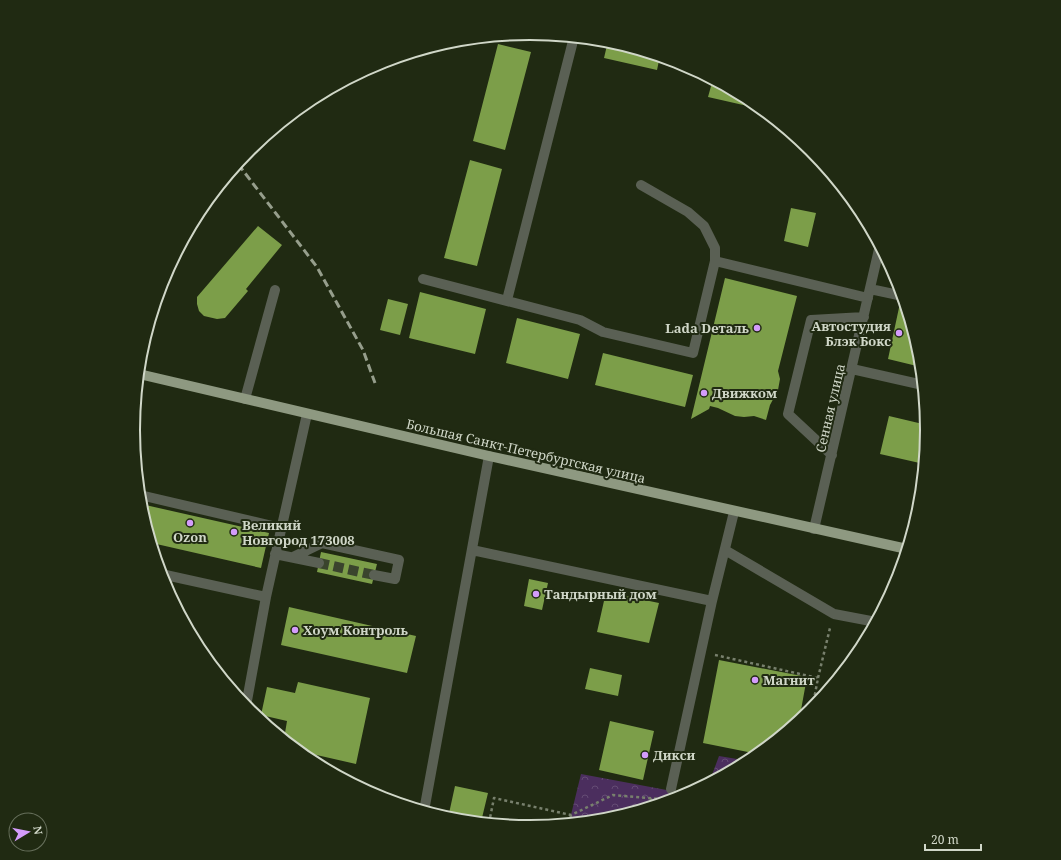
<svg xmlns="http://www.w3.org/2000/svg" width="1061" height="860" font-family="'Noto Serif',serif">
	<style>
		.park { fill: url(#park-crowns) }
		.building { fill: #7c9e49 }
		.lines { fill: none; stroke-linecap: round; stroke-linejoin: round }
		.minor-tunnel { stroke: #3a442d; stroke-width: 10; stroke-dasharray: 10 5; stroke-linecap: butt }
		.path { stroke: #78806d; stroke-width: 2.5; stroke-dasharray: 3 3; stroke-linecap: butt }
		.minor { stroke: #5a6054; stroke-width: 10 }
		.major { stroke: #8e9981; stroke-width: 10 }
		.rail { stroke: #969e8c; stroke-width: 3; stroke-dasharray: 8 4; stroke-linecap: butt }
		.poi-dot { fill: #d49cfb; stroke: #202a12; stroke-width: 1.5 }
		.labels { text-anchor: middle; stroke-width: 4; stroke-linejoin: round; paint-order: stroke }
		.poi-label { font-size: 13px; font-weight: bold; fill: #d0d7c8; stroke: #202a12; text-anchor: start }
		.street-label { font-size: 13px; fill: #d0d7c8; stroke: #202a12 }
		.rim { fill: none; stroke: #d0d7c8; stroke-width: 2 }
	</style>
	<defs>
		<pattern id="park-crowns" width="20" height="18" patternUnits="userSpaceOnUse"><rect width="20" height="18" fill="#4b2e5e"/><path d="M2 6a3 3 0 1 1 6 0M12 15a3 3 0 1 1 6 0" fill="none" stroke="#644c74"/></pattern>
	</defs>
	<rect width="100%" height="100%" fill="#202a12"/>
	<!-- park -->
	<path class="park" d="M719,756L749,761L709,783Z
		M581,774L688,794L682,797L608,819L569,823Z"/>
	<!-- building -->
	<path class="building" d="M608,41L660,56L657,70L604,58Z
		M498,44L531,52L505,150L473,141Z
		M713,79L751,100L753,102L752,107L708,97Z
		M470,160L502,169L477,266L444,258Z
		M791,208L816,213L808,247L784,241Z
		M258,226L282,245L246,289L248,291L225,318L217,319L204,316L199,311L197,304V297Z
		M725,278L797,296L778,371L780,379L778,390L770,405L766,420L754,416L744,417L735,416L718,408L710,406L709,409L691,419Z
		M420,292L486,309L475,354L409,338Z
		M388,299L408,304L400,335L380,330Z
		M900,303L905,305L920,353L921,367L888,359Z
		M517,318L580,334L568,379L506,363Z
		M603,353L693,375L685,407L595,385Z
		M889,416L927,425L924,464L880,454Z
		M141,504L269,533L261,568L152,543Z
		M321,552L377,564L372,584L317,572Z
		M529,579L548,583L542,610L524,606Z
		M606,592L659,603L649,643L597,632Z
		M289,607L416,636L407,673L281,645Z
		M719,660L807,677L799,721L758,754L703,743Z
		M590,668L622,675L618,696L585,689Z
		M298,682L370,698L356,764L299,751L284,739L287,721L261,715L267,687L295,693Z
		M610,721L654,731L643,780L599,770Z
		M455,786L488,793L481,822L448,818Z"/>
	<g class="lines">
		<!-- minor-tunnel -->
		<path class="minor-tunnel" d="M319,563L374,575"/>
		<!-- path -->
		<path class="path" d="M715,655L818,678L812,710
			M818,678L830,628
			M650,807L651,798
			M489,823L494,798L571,815
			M569,823L571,815L613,795L660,799"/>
		<!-- minor -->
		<path class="minor" d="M641,185L688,212L704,226L715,248V261
			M423,279L580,320L603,332L693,353L715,261L868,298
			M870,289L903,296
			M507,300L574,37
			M852,369L923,385
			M245,399L275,290
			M832,455L788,414L811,320L864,317
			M140,495L281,528
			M814,529L880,245
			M472,550L712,601
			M725,550L834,614L876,622
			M275,554L319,563
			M293,557L322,543L399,560L395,579L374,575
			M161,574L266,597
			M246,706L266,597L307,414
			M671,789L712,601L734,512
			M424,811L489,456"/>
		<!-- major -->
		<path class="major" d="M139,374L489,456L907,549"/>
		<!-- rail -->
		<path class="rail" d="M238,164L317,267L363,350L375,383"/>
	</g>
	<!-- markers -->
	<g class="poi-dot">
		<circle cx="757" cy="328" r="4"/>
		<circle cx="899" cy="333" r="4"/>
		<circle cx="704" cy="393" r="4"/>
		<circle cx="190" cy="523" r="4"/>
		<circle cx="234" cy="532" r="4"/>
		<circle cx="536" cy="594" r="4"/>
		<circle cx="295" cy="630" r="4"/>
		<circle cx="755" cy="680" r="4"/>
		<circle cx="645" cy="755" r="4"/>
	</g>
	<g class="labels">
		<!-- poi labels -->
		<g class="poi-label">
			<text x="891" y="331" text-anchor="end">Автостудия<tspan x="891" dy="15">Блэк Бокс</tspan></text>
			<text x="749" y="333" text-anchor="end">Lada Dеталь</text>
			<text x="712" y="398">Движком</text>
			<text x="242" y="530">Великий<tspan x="242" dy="15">Новгород 173008</tspan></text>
			<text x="190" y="542" text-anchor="middle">Ozon</text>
			<text x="544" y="599">Тандырный дом</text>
			<text x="303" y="635">Хоум Контроль</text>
			<text x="763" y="685">Магнит</text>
			<text x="653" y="760">Дикси</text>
		</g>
		<!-- street labels -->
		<g class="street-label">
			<text transform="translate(830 408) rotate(-77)" y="5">Сенная улица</text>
			<text transform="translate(526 451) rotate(13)" y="5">Большая Санкт-Петербургская улица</text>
		</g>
	</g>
	<!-- crop -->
	<path d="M0 0H1061V860H0ZM140 430a390 390 0 1 1 780 0a390 390 0 1 1-780 0Z" fill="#202a12" fill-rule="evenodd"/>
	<path class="rim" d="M140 430a390 390 0 1 1 780 0a390 390 0 1 1-780 0Z"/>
	<!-- north arrow -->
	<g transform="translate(28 832) rotate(80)"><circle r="19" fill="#202a12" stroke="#666f5b"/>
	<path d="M0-3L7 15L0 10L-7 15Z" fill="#d49cfb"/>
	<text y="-6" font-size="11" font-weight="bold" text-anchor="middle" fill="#d0d7c8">N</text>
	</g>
	<!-- scale -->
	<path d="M925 844v6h56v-6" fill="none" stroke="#d0d7c8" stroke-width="2"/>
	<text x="931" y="844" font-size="12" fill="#d0d7c8" stroke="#202a12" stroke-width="3" paint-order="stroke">20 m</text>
</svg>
